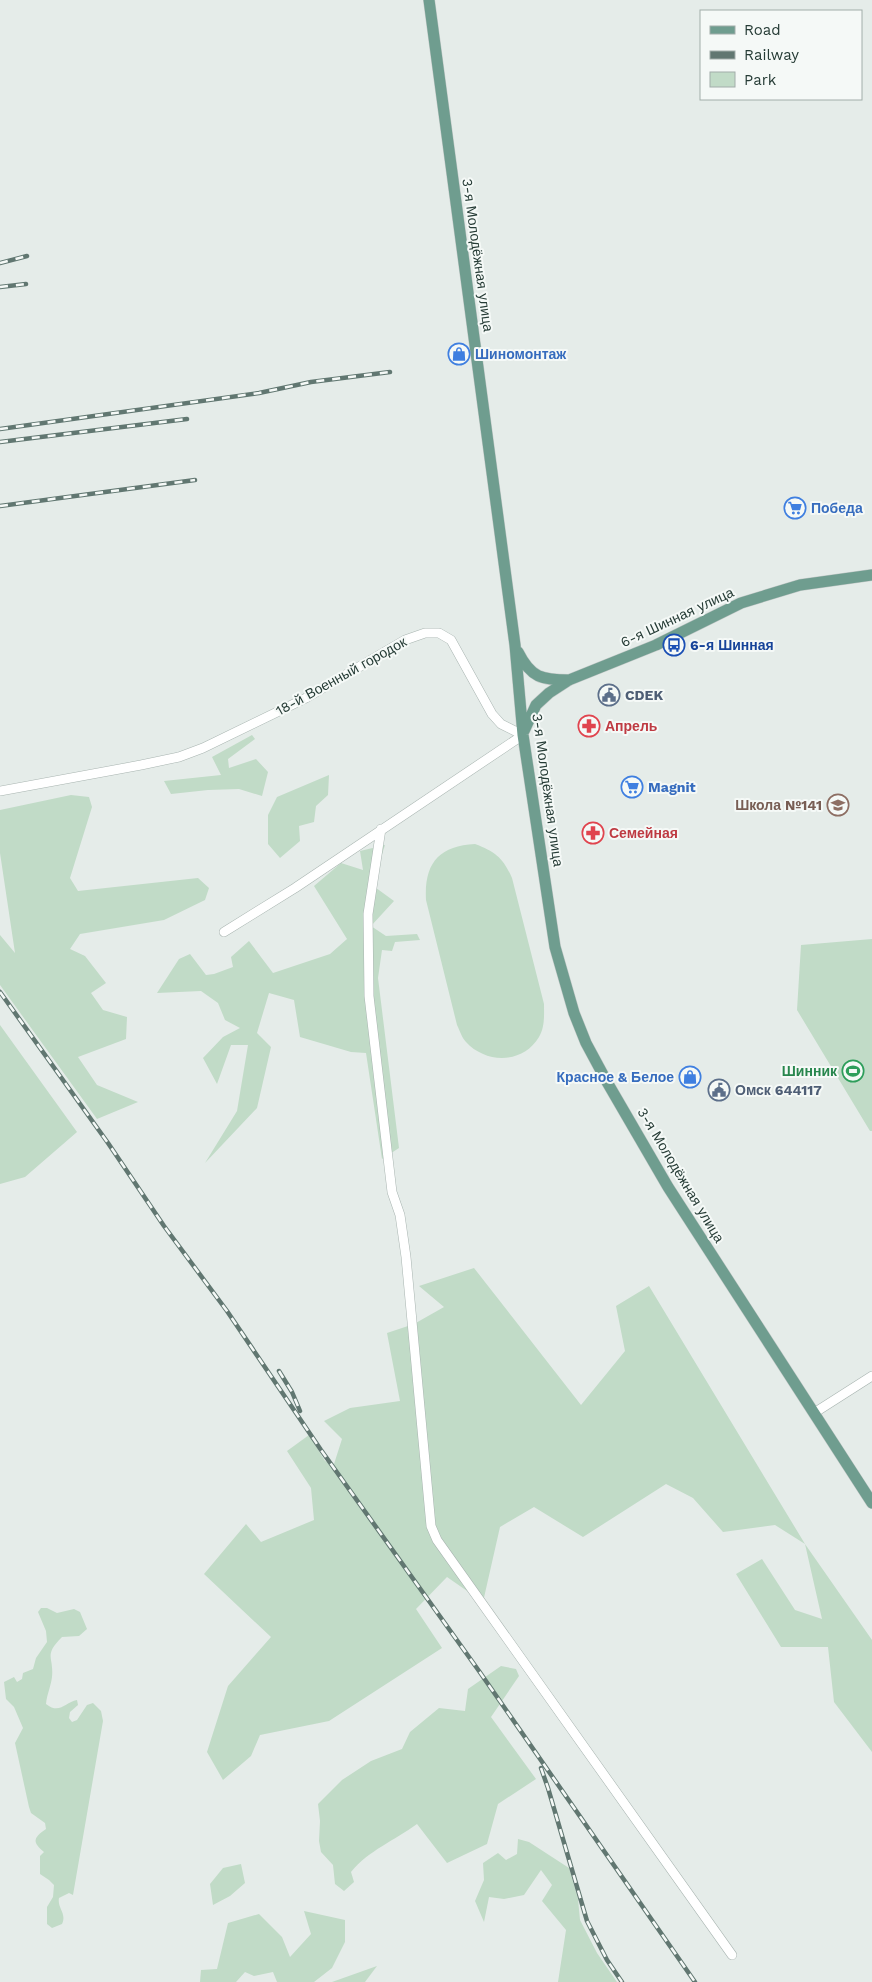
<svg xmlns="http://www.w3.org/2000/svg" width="872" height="1982" font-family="'Work Sans',sans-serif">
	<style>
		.green { fill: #c1dbc7 }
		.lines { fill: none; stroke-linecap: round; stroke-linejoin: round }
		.minor-casing { stroke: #a8b4b0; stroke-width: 10 }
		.major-casing { stroke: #c2c8c7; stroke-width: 12 }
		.minor { stroke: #fff; stroke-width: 9 }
		.major { stroke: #6f9d8f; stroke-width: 11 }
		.rail-casing { stroke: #617771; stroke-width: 4.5 }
		.rail { stroke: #f5f9f7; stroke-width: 2.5; stroke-dasharray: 8; stroke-linecap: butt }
		.labels { text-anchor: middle; stroke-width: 4; stroke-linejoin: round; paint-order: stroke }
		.street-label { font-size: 14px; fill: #263c36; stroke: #f5f9f7 }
		.shop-label { font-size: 14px; font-weight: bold; fill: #366cbe; stroke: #f5f9f7; text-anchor: start }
		.transit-label { font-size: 14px; font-weight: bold; fill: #164399; stroke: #f5f9f7; text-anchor: start }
		.service-label { font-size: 14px; font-weight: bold; fill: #4e5e75; stroke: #f5f9f7; text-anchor: start }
		.health-label { font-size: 14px; font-weight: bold; fill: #be3a42; stroke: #f5f9f7; text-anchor: start }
		.education-label { font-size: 14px; font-weight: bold; fill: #785e54; stroke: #f5f9f7; text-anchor: end }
		.leisure-label { font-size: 14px; font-weight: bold; fill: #27864d; stroke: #f5f9f7; text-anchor: end }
	</style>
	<rect width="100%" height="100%" fill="#e5ece9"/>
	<!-- green -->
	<path class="green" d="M252,735L255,739L228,759L229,768L256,759L268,772L262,796L239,789L208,790L171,794L164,781L221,775L212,757Z
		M329,775L328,795L316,806L314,822L299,826L300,841L280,858L268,844V815L277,797Z
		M71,795L89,797L92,807L70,878L78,891L198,878L209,888L205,900L164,920L80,934L70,949L85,956L106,983L91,993L103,1010L127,1017L126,1039L78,1057L97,1085L138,1102L97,1119L0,985V935L15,953L0,853V810Z
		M475,844C496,852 503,858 512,878L544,1004C544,1015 545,1027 539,1037C523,1064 486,1064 466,1042C462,1038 460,1031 457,1025L426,900C424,863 439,846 475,844Z
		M385,845L372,885L394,901L371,926L386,936L417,934L420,940L395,942L392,951L382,950L378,978L399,1148L382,1159L366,1053L351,1052L300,1037L294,1000L269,993L257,1033L271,1047L257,1108L205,1163L237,1111L248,1045H231L217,1084L203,1058L223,1037L240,1028L225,1020L218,1003L201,991L157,993L179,959L190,954L206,975L214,974L233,967L231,957L249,941L273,973L330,954L347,939L314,886L341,863L363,870L360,851Z
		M872,939V1131H870L797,1010L801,945Z
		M0,1025L77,1132L25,1177L0,1184Z
		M474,1268L581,1405L625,1351L616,1306L649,1286L805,1544L872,1640V1752L834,1702L828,1647H781L736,1574L762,1559L795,1610L822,1619L805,1544L775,1525L723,1532L693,1498L666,1484L583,1537L534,1507L500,1527L483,1602L447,1577L416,1609L442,1648L329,1721L260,1735L251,1756L223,1780L207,1752L228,1686L271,1637L204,1574L246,1524L261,1542L314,1520L311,1488L287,1451L309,1435L325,1461L334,1464L342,1439L324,1421L350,1408L400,1401L387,1333L414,1324L444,1307L419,1286Z
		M41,1608H47L57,1613L74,1609L80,1612L87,1629L79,1636L62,1637C43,1656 54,1656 52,1677C51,1686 47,1694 46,1704C60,1715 65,1702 77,1700L78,1705L70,1712L69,1718L72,1722L77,1720L87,1705L93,1703L101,1711L103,1721L73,1895L69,1893L59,1898C57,1908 67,1913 62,1924L52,1928L47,1924V1907L53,1897L54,1885L49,1880L40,1874V1856L44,1852C32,1842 33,1838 46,1829L45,1823L31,1813L29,1807L15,1743L23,1728L14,1707L6,1699L4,1682L14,1677L17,1682L22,1679L23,1673L33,1669L36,1658L47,1642L46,1631L38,1612Z
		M501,1666L516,1669L519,1676L491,1717L536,1779L498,1804L487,1844L447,1863L417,1824C394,1841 369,1850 351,1872L354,1882L344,1891L335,1884L333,1865L321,1852L319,1841L320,1821L318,1804L342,1780L371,1761L402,1749L410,1732L439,1708L465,1711L468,1689Z
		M518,1839L529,1842L569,1868L578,1899L580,1920L597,1953L617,1982H558L566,1930L542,1901L552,1885L541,1870L524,1895L504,1899L489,1897L484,1922L475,1901L484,1880L483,1863L498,1853L506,1860L517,1854Z
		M241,1864L245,1883L230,1896L213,1905L210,1884L223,1868Z
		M304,1911L345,1920V1942L332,1968L314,1982H277L273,1972L254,1976L245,1972L236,1982H200L201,1970L217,1969L228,1923L259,1914L282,1937L290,1957L311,1934Z
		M377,1966L365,1982H332Z"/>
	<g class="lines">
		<!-- minor casing -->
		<g class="minor-casing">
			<path id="minor" d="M0,791L141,765L179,757L203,748L306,698L405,640L425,633H439L451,640L492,714L501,724L523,735
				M381,829L368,914L369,996L392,1192L400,1215L406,1257L431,1526L437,1540L732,1955
				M224,932L295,888L523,735
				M814,1413L872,1376"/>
		</g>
		<!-- major casing -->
		<g class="major-casing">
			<path id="major" d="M429,0L515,645L523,735L555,947L574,1013L586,1043L607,1082L668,1187L872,1503
				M518,652C531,678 542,680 569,680
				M524,731L536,705L549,693L569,680L656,645L741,603L800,585L872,575"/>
		</g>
		<!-- minor -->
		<use href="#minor" class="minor"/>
		<!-- major -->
		<use href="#major" class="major"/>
		<!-- rail casing -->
		<g class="rail-casing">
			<path id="rail" d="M0,263L27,256
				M0,287L26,284
				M0,429L259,393L311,382L390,372
				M0,442L187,419
				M0,506L195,480
				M0,992L108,1143L164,1226L227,1311L321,1450L479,1671L695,1982
				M279,1371L292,1392L300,1411
				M541,1768L548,1788L587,1921L607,1960L622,1982"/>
		</g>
		<!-- rail -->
		<use href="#rail" class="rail"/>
	</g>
	<!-- icons -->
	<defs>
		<g id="shop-ring" transform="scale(1.125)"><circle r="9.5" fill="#f5f9f7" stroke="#3f7fe0" stroke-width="1.5"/><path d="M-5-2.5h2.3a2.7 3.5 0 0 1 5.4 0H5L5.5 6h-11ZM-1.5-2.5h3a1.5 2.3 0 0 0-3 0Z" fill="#3f7fe0"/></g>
		<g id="supermarket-ring" transform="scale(1.125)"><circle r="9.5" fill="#f5f9f7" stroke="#3f7fe0" stroke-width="1.5"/><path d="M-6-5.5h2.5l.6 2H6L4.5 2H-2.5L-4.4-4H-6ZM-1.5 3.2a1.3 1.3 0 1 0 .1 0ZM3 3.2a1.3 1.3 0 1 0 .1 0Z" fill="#3f7fe0"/></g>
		<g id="bus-ring" transform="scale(1.125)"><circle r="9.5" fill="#f5f9f7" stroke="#1a4fb4" stroke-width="1.5"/><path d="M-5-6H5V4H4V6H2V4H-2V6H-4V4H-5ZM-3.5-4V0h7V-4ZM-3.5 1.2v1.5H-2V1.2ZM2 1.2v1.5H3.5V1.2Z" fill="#1a4fb4"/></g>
		<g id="civic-ring" transform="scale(1.125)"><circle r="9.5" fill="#f5f9f7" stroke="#5c6f8a" stroke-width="1.5"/><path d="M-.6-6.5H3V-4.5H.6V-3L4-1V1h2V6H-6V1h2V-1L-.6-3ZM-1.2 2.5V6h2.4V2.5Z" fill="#5c6f8a"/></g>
		<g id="pharmacy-ring" transform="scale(1.125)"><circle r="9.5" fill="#f5f9f7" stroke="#e0444e" stroke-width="1.5"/><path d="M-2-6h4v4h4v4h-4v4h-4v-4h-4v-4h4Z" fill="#e0444e"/></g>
		<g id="school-ring" transform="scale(1.125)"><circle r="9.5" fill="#f5f9f7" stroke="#8d6e63" stroke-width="1.5"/><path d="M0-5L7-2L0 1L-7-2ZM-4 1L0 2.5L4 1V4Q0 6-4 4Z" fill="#8d6e63"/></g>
		<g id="stadium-ring" transform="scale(1.125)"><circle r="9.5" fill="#f5f9f7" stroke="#2e9e5b" stroke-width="1.5"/><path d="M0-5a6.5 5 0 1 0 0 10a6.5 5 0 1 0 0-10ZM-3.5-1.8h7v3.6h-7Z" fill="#2e9e5b"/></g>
	</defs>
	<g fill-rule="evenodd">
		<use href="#shop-ring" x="459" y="354"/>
		<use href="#supermarket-ring" x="795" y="508"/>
		<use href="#bus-ring" x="674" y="645"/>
		<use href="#civic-ring" x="609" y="695"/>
		<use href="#pharmacy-ring" x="589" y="726"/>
		<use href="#supermarket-ring" x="632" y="787"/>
		<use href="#school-ring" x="838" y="805"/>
		<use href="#pharmacy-ring" x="593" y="833"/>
		<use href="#stadium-ring" x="853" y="1071"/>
		<use href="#shop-ring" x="690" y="1077"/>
		<use href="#civic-ring" x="719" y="1090"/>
	</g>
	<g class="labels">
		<!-- street labels -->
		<g class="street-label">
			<text transform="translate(478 255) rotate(82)" y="5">3-я Молодёжная улица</text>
			<text transform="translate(677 617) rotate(-25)" y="5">6-я Шинная улица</text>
			<text transform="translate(341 676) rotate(-29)" y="5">18-й Военный городок</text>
			<text transform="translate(548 790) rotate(82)" y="5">3-я Молодёжная улица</text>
			<text transform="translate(681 1175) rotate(59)" y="5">3-я Молодёжная улица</text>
		</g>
		<!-- shop labels -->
		<g class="shop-label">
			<text x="475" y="359">Шиномонтаж</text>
			<text x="811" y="513">Победа</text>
			<text x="648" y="792">Magnit</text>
			<text x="674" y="1082" text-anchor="end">Красное &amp; Белое</text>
		</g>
		<!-- transit labels -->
		<g class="transit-label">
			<text x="690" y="650">6-я Шинная</text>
		</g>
		<!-- service labels -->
		<g class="service-label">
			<text x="625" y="700">CDEK</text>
			<text x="735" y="1095">Омск 644117</text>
		</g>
		<!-- health labels -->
		<g class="health-label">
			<text x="605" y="731">Апрель</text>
			<text x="609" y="838">Семейная</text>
		</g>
		<!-- education labels -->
		<g class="education-label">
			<text x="822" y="810">Школа №141</text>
		</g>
		<!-- leisure labels -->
		<g class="leisure-label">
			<text x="837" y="1076">Шинник</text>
		</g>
	</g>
	<!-- legend -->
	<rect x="700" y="10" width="162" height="90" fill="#f5f9f7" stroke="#a2adaa"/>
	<rect x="710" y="26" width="25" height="8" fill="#6f9d8f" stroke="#a2adaa"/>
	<text x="744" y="35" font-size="15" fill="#263c36">Road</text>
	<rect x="710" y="51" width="25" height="8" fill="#617771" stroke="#a2adaa"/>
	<text x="744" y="60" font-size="15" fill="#263c36">Railway</text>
	<rect x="710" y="72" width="25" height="15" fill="#c1dbc7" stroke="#a2adaa"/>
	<text x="744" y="85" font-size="15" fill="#263c36">Park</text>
</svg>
